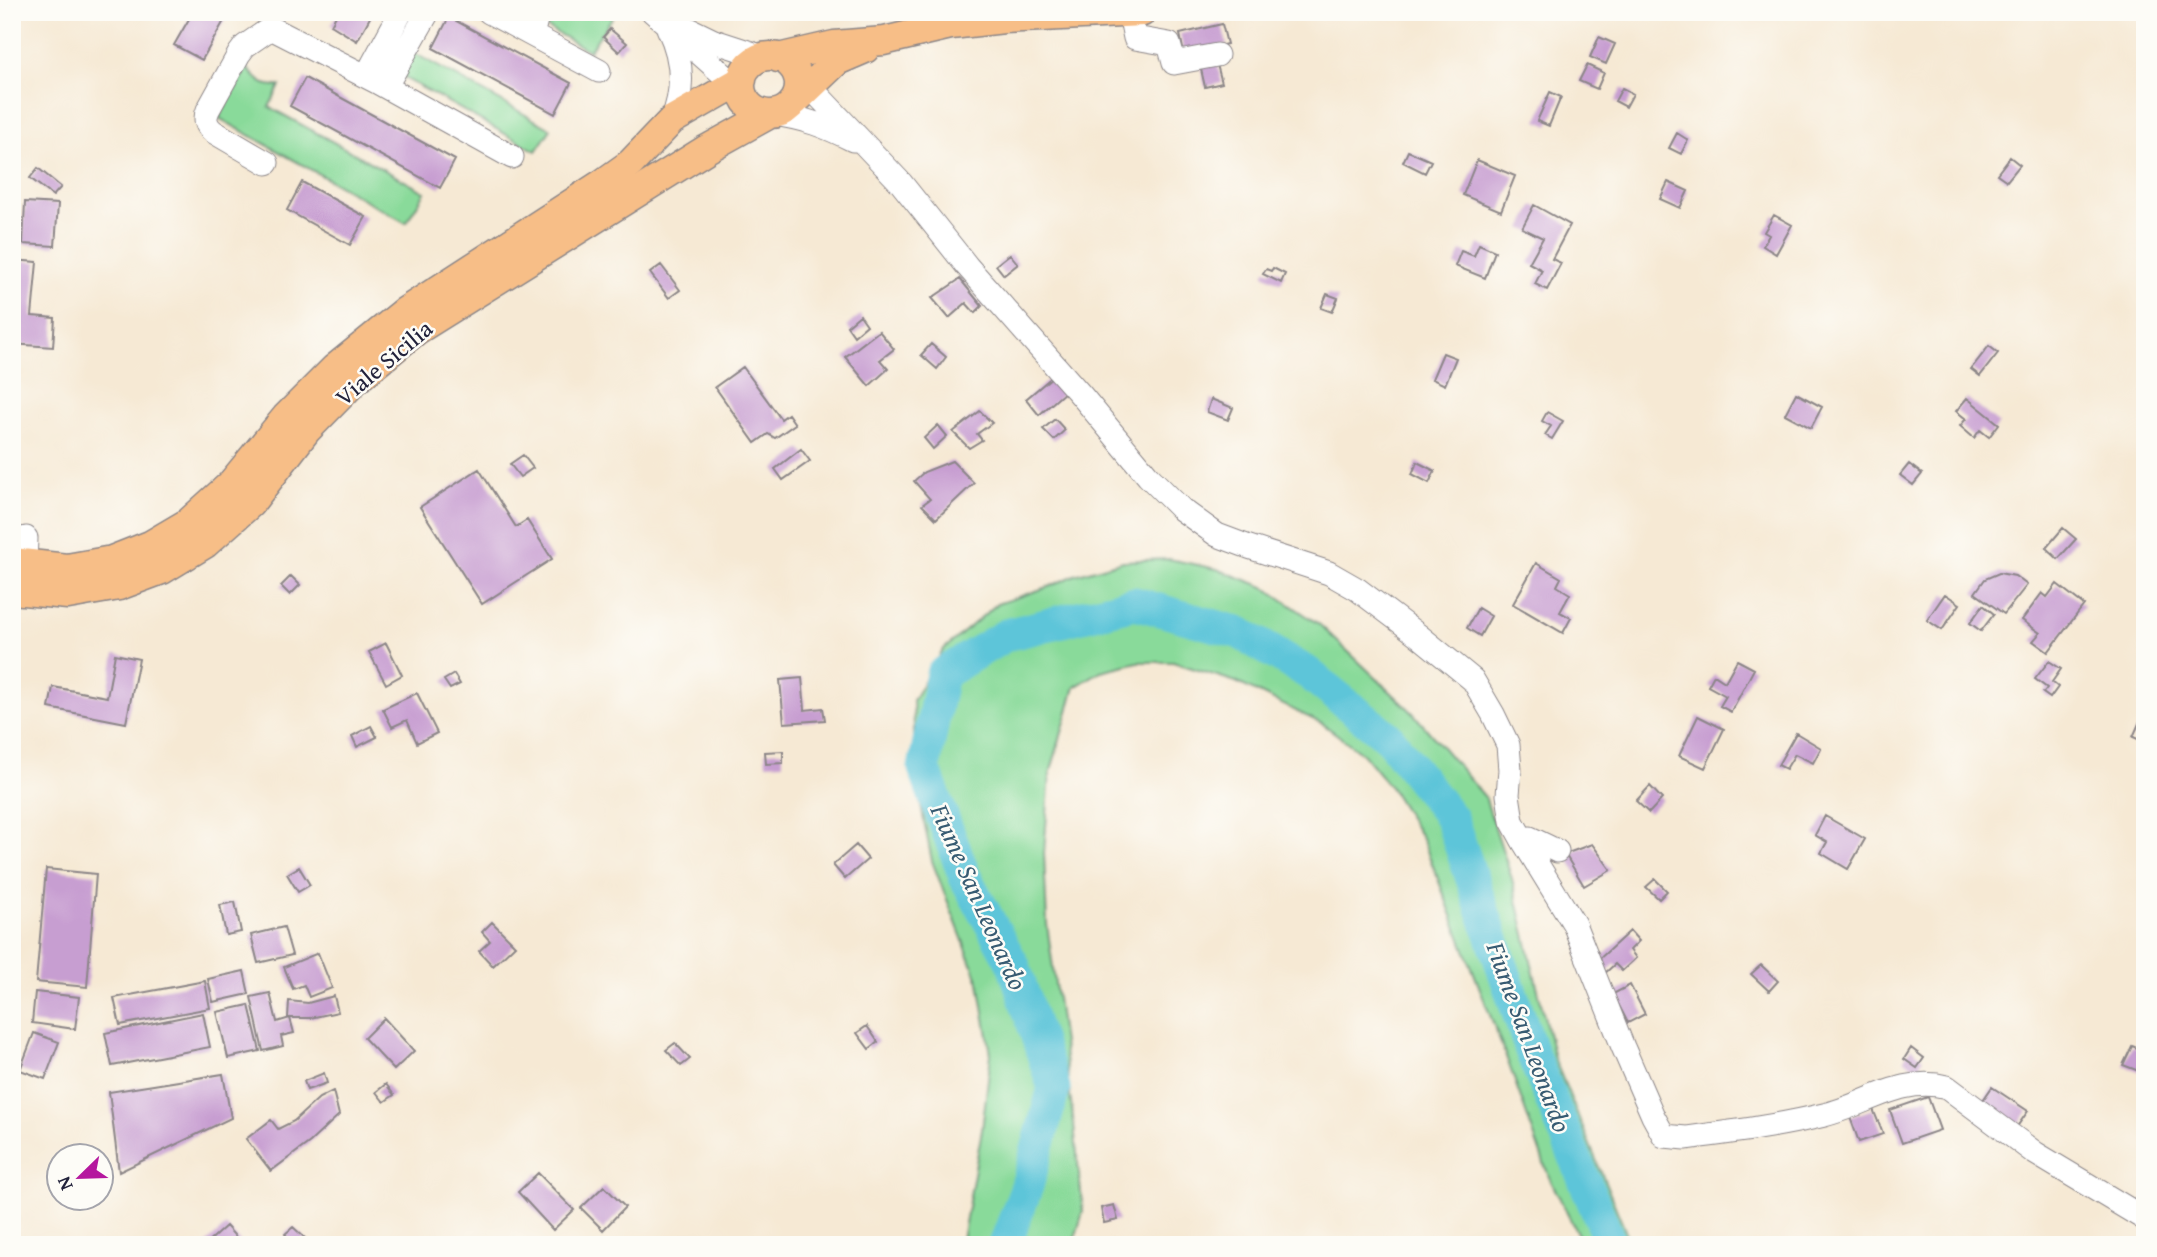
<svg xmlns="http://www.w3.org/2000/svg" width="2157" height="1257" font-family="'Gentium Book Plus',serif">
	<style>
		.green { fill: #89da9a; stroke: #567e6a; stroke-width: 2 }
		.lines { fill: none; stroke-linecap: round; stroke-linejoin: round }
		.river { stroke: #5dc5d9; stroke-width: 33 }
		.building { fill: #c79ed1 }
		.minor-casing { stroke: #8c8688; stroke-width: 25 }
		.major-casing { stroke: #8c8688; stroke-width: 31 }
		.minor { stroke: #fff; stroke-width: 23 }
		.major { stroke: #f7be87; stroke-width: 28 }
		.labels { text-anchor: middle; stroke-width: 5; stroke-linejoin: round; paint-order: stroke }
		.street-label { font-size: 24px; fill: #22223b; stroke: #fdfcf7 }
		.water-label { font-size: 26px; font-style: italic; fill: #375b72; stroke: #fdfcf7 }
	</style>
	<rect width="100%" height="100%" fill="#fdfcf7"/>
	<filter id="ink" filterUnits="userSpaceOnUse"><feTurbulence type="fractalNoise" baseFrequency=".0143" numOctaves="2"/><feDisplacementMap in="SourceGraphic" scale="14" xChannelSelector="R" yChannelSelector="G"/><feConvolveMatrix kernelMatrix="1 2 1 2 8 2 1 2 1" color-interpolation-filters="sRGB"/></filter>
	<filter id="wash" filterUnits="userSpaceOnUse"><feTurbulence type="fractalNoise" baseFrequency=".00686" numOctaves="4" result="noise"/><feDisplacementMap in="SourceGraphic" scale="28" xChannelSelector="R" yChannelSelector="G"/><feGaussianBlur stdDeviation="1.57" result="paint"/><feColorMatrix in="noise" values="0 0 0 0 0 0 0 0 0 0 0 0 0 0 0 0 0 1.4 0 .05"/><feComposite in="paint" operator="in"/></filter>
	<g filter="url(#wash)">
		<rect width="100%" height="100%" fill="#f6e9d4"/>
		<!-- green -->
		<path class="green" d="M544,12H609L614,15L589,51L541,24Z
			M414,53L551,129L536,151L401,76Z
			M247,68C259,81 261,86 280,86L269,107L425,192L406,223L219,118Z
			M1169,559L1217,569L1264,587L1320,625L1412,712L1485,797L1512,879L1554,1058L1631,1245H1583L1549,1177L1508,1062L1423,840L1390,787L1363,754L1323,724L1236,682L1173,662H1138L1101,671L1075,687L1050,774L1044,853L1047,924L1074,1125L1083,1212L1073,1245H961L982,1130L991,1054L979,982L932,861L916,781L913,700L944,649L997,604L1051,586L1075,575L1123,561Z"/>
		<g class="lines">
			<!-- river -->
			<path class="river" d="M1005,1245L1027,1186L1054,1088L1014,966L965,877L924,768L942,674L1006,635L1135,603L1240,633L1308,673L1389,738L1451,818L1532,1053L1611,1245"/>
		</g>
		<g id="blocks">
			<!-- building -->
			<path class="building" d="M193,12H229L202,60L174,45Z
				M338,12H373L357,41L331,25Z
				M449,17L571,83L555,114L433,48Z
				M1222,24L1227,44L1184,54L1180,34Z
				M610,29L627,43L619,52L603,37Z
				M1599,37L1615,44L1606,64L1590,57Z
				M1216,61L1222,83L1205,87L1200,65Z
				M1587,65L1604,73L1597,89L1579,81Z
				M305,78L455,160L440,188L290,106Z
				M1622,88L1633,94L1626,107L1615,101Z
				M1550,92L1561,97L1549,126L1537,121Z
				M1677,133L1688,140L1681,154L1669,148Z
				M1408,151L1431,161L1425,173L1403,162Z
				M2010,157L2020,165L2007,181L1997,174Z
				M1477,160L1515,176L1501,211L1463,195Z
				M38,168L61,187L53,196L30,178Z
				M302,182L366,217L350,245L287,210Z
				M1668,182L1688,191L1680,208L1660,199Z
				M25,202L58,204L55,246L23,244Z
				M1534,205L1570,225L1552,259L1561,263L1547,290L1535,284L1542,270L1529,263L1543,238L1522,228Z
				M1774,215L1792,225L1776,254L1763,246L1769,235L1764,232Z
				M1479,244L1495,251L1485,278L1455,266L1461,251L1474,256Z
				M1010,254L1018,264L1004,275L996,265Z
				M12,260L37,262L32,316L55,318L53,347L12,344V314H15L17,280H12Z
				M661,265L680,290L669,298L650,273Z
				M1273,268L1285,274L1281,283L1263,274L1266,269L1271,271Z
				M960,279L982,306L975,313L966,303L949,318L932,298Z
				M1327,294L1338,298L1332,312L1321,308Z
				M860,315L867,325L854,336L847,326Z
				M879,331L894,349L880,360L888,369L869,386L845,357Z
				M931,344L946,357L937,369L921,355Z
				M1989,346L1998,353L1980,376L1971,369Z
				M1443,353L1456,358L1445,385L1432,379Z
				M743,367L781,419L788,414L795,424L775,438L768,434L755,443L715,387Z
				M1052,377L1065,392L1039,415L1026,399Z
				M1796,393L1822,407L1811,428L1785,414Z
				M1967,398L1999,424L1989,437L1980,430L1974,438L1960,426L1966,419L1956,411Z
				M1211,399L1233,408L1228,420L1207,412Z
				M980,411L992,423L977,434L982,440L969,448L953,432Z
				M1547,412L1563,421L1552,439L1545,435L1551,426L1542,421Z
				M1055,419L1065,430L1054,440L1043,429Z
				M938,425L947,436L933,449L924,438Z
				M801,449L810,461L783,480L775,469Z
				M523,455L533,468L520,477L510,464Z
				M952,461L974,483L936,519L922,505L930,499L914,481L924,472Z
				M1417,462L1435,471L1429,483L1412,474Z
				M1909,464L1922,474L1913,485L1900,475Z
				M479,469L516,527L527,520L552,559L482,604L420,507Z
				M2063,528L2076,539L2058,559L2046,548Z
				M1536,563L1561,578L1557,586L1570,594L1560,612L1571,618L1563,633L1513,604Z
				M1999,573L2015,576L2027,585L2004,614L1975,593L1985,579Z
				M291,576L300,585L290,595L281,586Z
				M2057,584L2084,605L2048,652L2033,641L2040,633L2022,620L2042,593L2047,597Z
				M1945,594L1960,604L1942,630L1927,620Z
				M1983,605L1994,614L1981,631L1970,623Z
				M1478,608L1491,616L1480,636L1467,628Z
				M386,643L402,675L386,684L369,652Z
				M115,654L139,659L126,723L49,708L53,687L107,697Z
				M1737,660L1754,669L1731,712L1720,706L1726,696L1708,686L1714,675L1725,682Z
				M2049,661L2061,669L2052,682L2058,687L2050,698L2043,693L2047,688L2035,679Z
				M454,674L460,684L450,689L444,680Z
				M802,678L805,710L823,708L825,720L784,723L780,680Z
				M417,693L437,733L417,743L407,720L392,727L383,709Z
				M2145,710V742L2133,737Z
				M1698,716L1724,729L1705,768L1679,756Z
				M371,726L377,737L357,747L352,736Z
				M1796,733L1821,748L1813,763L1795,754L1786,769L1778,765Z
				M783,751V763L766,764L765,752Z
				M1650,786L1662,799L1649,813L1636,801Z
				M1825,816L1865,839L1848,869L1821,853L1827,842L1815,835Z
				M1592,844L1611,870L1584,886L1565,854Z
				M856,845L868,859L845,879L833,865Z
				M299,867L310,885L298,892L287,874Z
				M46,869L96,874L87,987L36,982Z
				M1655,879L1667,891L1659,899L1646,887Z
				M235,902L241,932L226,935L220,905Z
				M492,922L515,945L493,966L479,951L490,941L482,932Z
				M284,927L292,955L258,963L251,935Z
				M12,931H18L15,971H12Z
				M1630,931L1639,941L1630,950L1636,958L1622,971L1615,964L1603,975L1597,961Z
				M318,953L332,988L309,997L304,985L293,989L284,967Z
				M1761,965L1778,981L1769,991L1751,974Z
				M244,971L249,994L213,1002L208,979Z
				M205,981L210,1008L120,1025L114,998Z
				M1630,985L1645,1014L1628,1023L1613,994Z
				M35,992L79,997L75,1029L32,1023Z
				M270,993L277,1022L290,1018L294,1033L281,1036L283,1046L263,1051L251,997Z
				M334,996L338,1012L310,1018H288L289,1001L308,1003Z
				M249,1005L260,1051L228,1058L217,1012Z
				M203,1013L210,1047L112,1066L105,1033Z
				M384,1018L414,1051L394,1070L364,1038Z
				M867,1026L878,1042L869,1049L857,1033Z
				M34,1033L59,1042L45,1079L20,1070Z
				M675,1043L690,1059L681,1066L666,1050Z
				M2132,1046L2145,1051L2144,1073L2123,1065Z
				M1911,1048L1924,1058L1917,1068L1904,1059Z
				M324,1073L327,1083L307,1090L304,1081Z
				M223,1074L231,1118L119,1172L109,1092Z
				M386,1084L394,1095L384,1102L376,1092Z
				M1992,1087L2028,1111L2016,1128L1981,1103Z
				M333,1091L339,1115L310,1142L271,1171L246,1139L271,1120L278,1129L294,1121L319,1098Z
				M1928,1097L1940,1130L1902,1143L1890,1110Z
				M1873,1109L1883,1134L1859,1142L1850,1117Z
				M538,1173L574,1210L553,1230L518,1192Z
				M604,1186L625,1207L603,1230L581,1208Z
				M1114,1205L1118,1220L1104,1223L1101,1208Z
				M226,1226L243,1245H205Z
				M293,1227L306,1239L300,1245H295L285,1234Z"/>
		</g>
	</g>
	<g filter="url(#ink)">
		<use href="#blocks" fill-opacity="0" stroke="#8c8688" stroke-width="2"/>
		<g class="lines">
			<!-- minor casing -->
			<g class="minor-casing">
				<path id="minor" d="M401,12L370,69L371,75L379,82H386L391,77L428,12
					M489,12L599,71
					M653,12L735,85L744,96
					M1130,14L1135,38L1169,44L1174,63L1217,55
					M679,24L714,41L763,57
					M668,28C683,59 685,89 672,120
					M532,35L538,12
					M796,72L901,183L967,266L1081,395L1148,476L1181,509L1217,535L1249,547L1329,573L1357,589L1418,635L1473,680L1493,714L1508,745L1510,770L1508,795L1512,821L1523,841L1530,838L1557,851
					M773,114C804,118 825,126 853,140
					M267,163L214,132C206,126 204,119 208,110L239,54L245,46L271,28L375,81L512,157
					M25,565L26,538
					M1523,841L1574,924L1623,1047L1653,1116L1664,1136L1686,1138C1732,1132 1779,1126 1824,1115C1866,1105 1902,1075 1947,1087L2035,1153L2145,1219"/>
			</g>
			<!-- major casing -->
			<g class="major-casing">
				<path id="major" d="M741 85a29 29 0 1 1 58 0a29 29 0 1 1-58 0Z
					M778,58L834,45L884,41L951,25L1004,19L1142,12
					M795,101L837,61L865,49
					M12,562L67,568L112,560L150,545L189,522L230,485L286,417L335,368L404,312L603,183L631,163L672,120L742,80
					M12,590L68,595L119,586L162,570L205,544L250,504L306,431L356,380L417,330L707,149L770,114"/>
			</g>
			<!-- minor -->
			<use href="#minor" class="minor"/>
			<!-- major -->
			<use href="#major" class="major"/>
		</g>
	</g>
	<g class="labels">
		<!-- street labels -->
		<g class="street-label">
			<text transform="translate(384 363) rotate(-40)" y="8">Viale Sicilia</text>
		</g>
		<!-- water labels -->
		<g class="water-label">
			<text transform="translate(979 897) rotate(66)" y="9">Fiume San Leonardo</text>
			<text transform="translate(1529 1037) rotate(70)" y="9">Fiume San Leonardo</text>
		</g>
	</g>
	<!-- margin -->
	<rect width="2157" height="1257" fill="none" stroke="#fdfcf7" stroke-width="42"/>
	<!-- north arrow -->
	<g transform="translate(80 1177) rotate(247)"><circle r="33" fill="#fdfcf7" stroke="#a5a5ac" stroke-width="2"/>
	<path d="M0-5L12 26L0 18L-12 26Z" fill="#b5179e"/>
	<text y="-10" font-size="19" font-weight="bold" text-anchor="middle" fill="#22223b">N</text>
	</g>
</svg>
